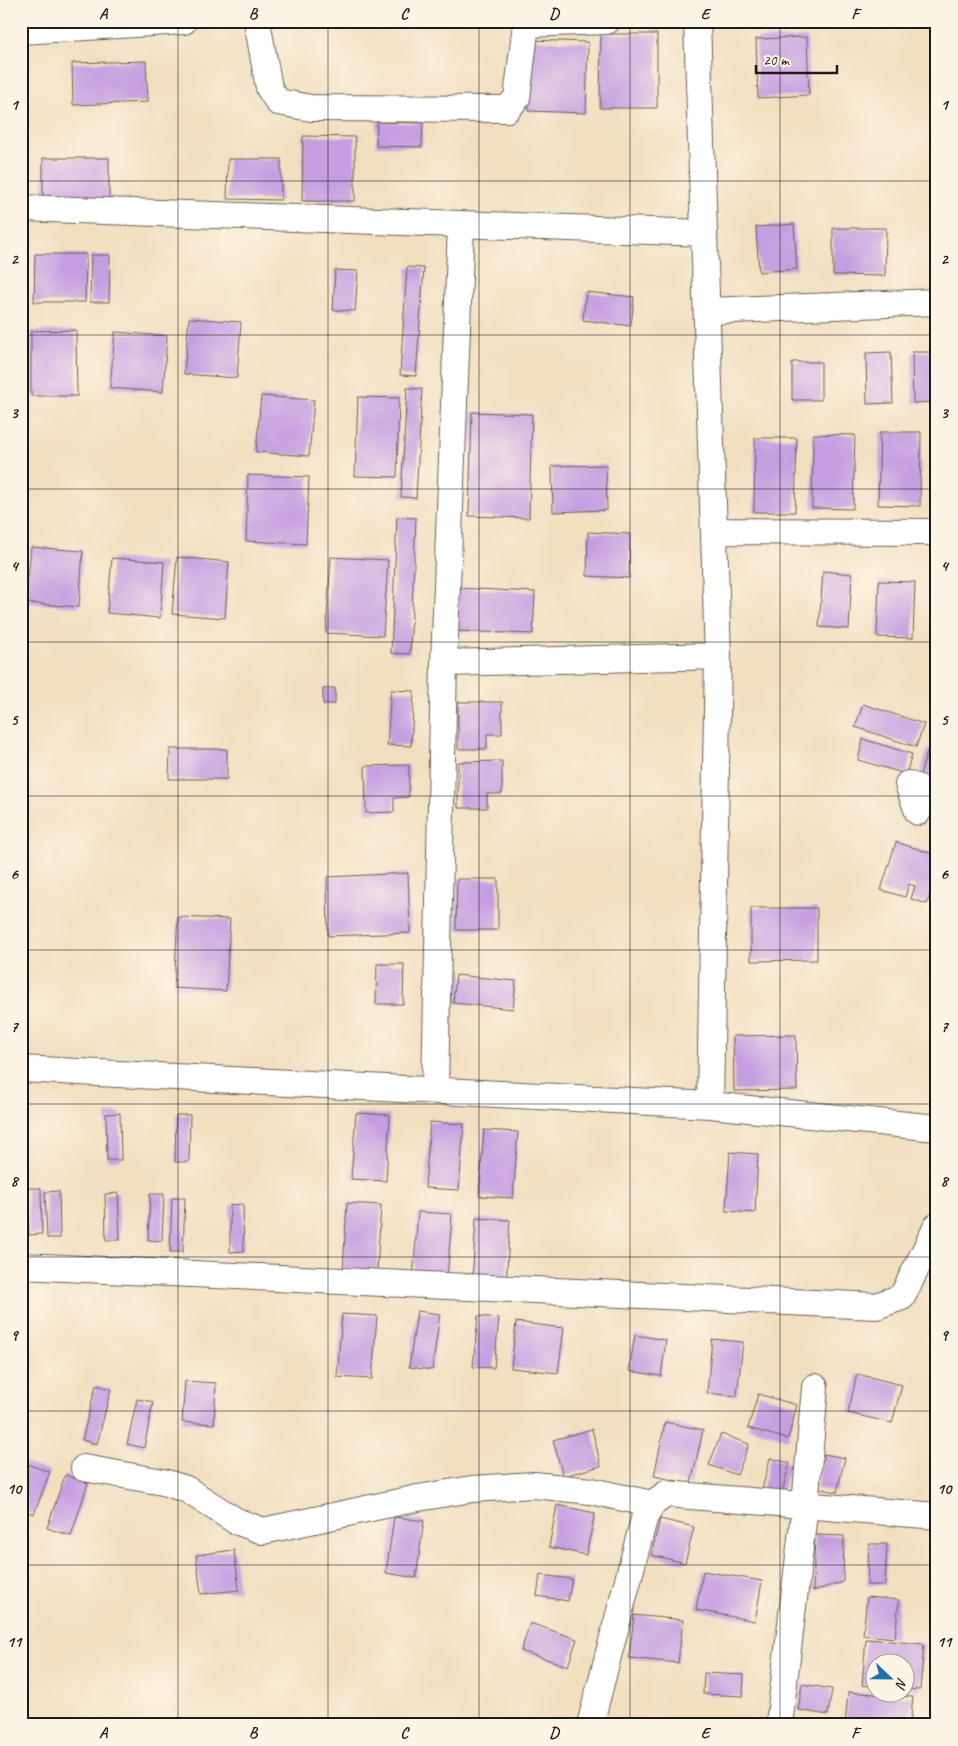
<svg xmlns="http://www.w3.org/2000/svg" width="958" height="1746" font-family="Caveat,sans-serif">
	<style>
		.building { fill: #c59ee1 }
		.lines { fill: none; stroke-linecap: round; stroke-linejoin: round }
		.minor-casing { stroke: #676055; stroke-width: 28 }
		.minor { stroke: #fff; stroke-width: 26 }
		.grid { fill: none; stroke: #1c1c1c; stroke-width: 1; stroke-opacity: 0.55 }
		.neatline { fill: none; stroke: #1c1c1c; stroke-width: 2 }
		.grid-label { font-size: 16px; text-anchor: middle; font-weight: bold; fill: #1c1c1c }
	</style>
	<rect width="100%" height="100%" fill="#fcf5e5"/>
	<filter id="ink" filterUnits="userSpaceOnUse"><feTurbulence type="fractalNoise" baseFrequency=".02" numOctaves="2"/><feDisplacementMap in="SourceGraphic" scale="10" xChannelSelector="R" yChannelSelector="G"/><feConvolveMatrix kernelMatrix="1 2 1 2 8 2 1 2 1" color-interpolation-filters="sRGB"/></filter>
	<filter id="wash" filterUnits="userSpaceOnUse"><feTurbulence type="fractalNoise" baseFrequency=".0096" numOctaves="4" result="noise"/><feDisplacementMap in="SourceGraphic" scale="20" xChannelSelector="R" yChannelSelector="G"/><feGaussianBlur stdDeviation="1.12" result="paint"/><feColorMatrix in="noise" values="0 0 0 0 0 0 0 0 0 0 0 0 0 0 0 0 0 1.4 0 .05"/><feComposite in="paint" operator="in"/></filter>
	<g filter="url(#wash)">
		<rect width="100%" height="100%" fill="#f1dfc0"/>
		<g id="blocks">
			<!-- building -->
			<path class="building" d="M601,34H657V108H600Z
				M807,37L809,95L758,98L756,39Z
				M530,40L588,42L586,113L528,111Z
				M146,61L148,102L73,105L72,63Z
				M377,122L423,123L422,147L376,146Z
				M303,136L355,137V201H302Z
				M43,158H109V200H43Z
				M228,159H281V200L227,199Z
				M794,224L797,269L759,272L756,227Z
				M833,228H886L885,276L833,275Z
				M35,254H86L85,302H34Z
				M91,255H110L109,302H90Z
				M407,267L424,268L416,376L400,375Z
				M335,270L358,271L355,311L333,310Z
				M586,292L634,297L631,326L583,320Z
				M189,318L241,322L237,378L184,374Z
				M76,330L77,396H31V331Z
				M115,332L167,336L163,392L110,388Z
				M891,352L893,403L867,404L866,353Z
				M912,352H937V402L913,403Z
				M792,362H821V400H792Z
				M407,388L422,389L416,498L401,497Z
				M261,396L314,400L309,456L256,452Z
				M358,397L399,398L397,477L355,476Z
				M472,412L532,414L529,518L469,516Z
				M880,432H921L920,506L878,505Z
				M813,434L855,435L853,509L812,508Z
				M755,438H797L795,512H754Z
				M606,465L607,510L553,512L552,466Z
				M248,475L309,477L306,544L246,541Z
				M397,517L416,518L410,654L391,653Z
				M588,532L630,534L629,578L587,576Z
				M31,547L83,551L79,607L26,603Z
				M177,557L229,562L225,618L172,614Z
				M331,557L388,560L383,636L326,633Z
				M112,558L164,562L160,618L107,613Z
				M823,571L852,574L849,629L819,627Z
				M879,581L915,582L913,638L877,637Z
				M458,588L535,592L533,634L456,631Z
				M335,688V704H323V689Z
				M391,690L414,691L411,746L387,745Z
				M458,702H502V734H487V749H458Z
				M863,704L924,724L916,747L855,727Z
				M863,739L912,754L906,774L858,760Z
				M170,749H227V779H169Z
				M928,749L937,752V780L920,775Z
				M502,761V794H487V808H458V762Z
				M409,765V797L394,798V812L366,813L365,766Z
				M896,842L937,855V884L933,883L927,904L911,899L915,886L909,884L905,897L881,890Z
				M408,873L410,933L328,936L327,877Z
				M457,879H498V930H456Z
				M751,908H817V960L751,961Z
				M178,917L230,919L226,991L174,988Z
				M377,964H404L403,1004H376Z
				M456,975L516,981L513,1009L453,1003Z
				M796,1035L797,1090L734,1091L733,1036Z
				M120,1113L121,1160H107L106,1114Z
				M356,1113L390,1115L386,1181L351,1179Z
				M176,1115H190L189,1162H175Z
				M430,1122L464,1124L459,1190L425,1188Z
				M484,1130L518,1132L513,1198L479,1196Z
				M730,1152L758,1154L755,1213L726,1211Z
				M27,1188H41L42,1234L29,1235Z
				M59,1191L60,1238H47L45,1192Z
				M118,1193L120,1240H106L105,1194Z
				M150,1194H164L162,1241L148,1240Z
				M172,1198H185L183,1252H170Z
				M347,1203L381,1205L377,1271L343,1269Z
				M243,1204L244,1251L230,1252V1205Z
				M418,1212L452,1214L447,1280L413,1278Z
				M476,1218L510,1220L506,1286L472,1284Z
				M417,1311L440,1314L432,1370L409,1367Z
				M342,1314L377,1316L372,1379L337,1377Z
				M478,1316L499,1318L494,1368L473,1367Z
				M516,1322L564,1328L558,1373L511,1368Z
				M635,1335L666,1340L661,1376L629,1371Z
				M712,1339L743,1342L737,1396L707,1393Z
				M857,1374L902,1385L892,1423L848,1413Z
				M185,1381L216,1383L214,1424L182,1422Z
				M96,1385L111,1389L97,1444L82,1440Z
				M758,1394L797,1405L788,1439L748,1428Z
				M137,1399L153,1402L144,1448L127,1444Z
				M665,1422L703,1430L691,1484L654,1476Z
				M592,1429L601,1466L563,1476L553,1440Z
				M721,1434L749,1444L737,1475L709,1465Z
				M824,1454L845,1458L837,1492L816,1488Z
				M770,1458L790,1463L781,1495L762,1490Z
				M24,1463L50,1472L34,1514L21,1510V1470Z
				M65,1475L88,1483L71,1536L47,1528Z
				M557,1505L595,1513L586,1555L549,1547Z
				M394,1517L424,1521L416,1578L386,1573Z
				M660,1519L694,1527L685,1563L651,1555Z
				M815,1535L844,1536L843,1582L813,1591Z
				M869,1544H887L885,1585H867Z
				M234,1550L239,1590L201,1594L196,1555Z
				M703,1571L762,1581L755,1621L696,1610Z
				M540,1575L572,1579L568,1601L537,1596Z
				M867,1597L899,1600L895,1638L863,1635Z
				M634,1615L683,1620L678,1663L629,1658Z
				M530,1623L577,1639L568,1666L521,1651Z
				M866,1639L924,1644L920,1690L906,1689V1664H876V1687L862,1685Z
				M704,1673L744,1675L743,1696L703,1694Z
				M802,1684L832,1689L828,1715L798,1710Z
				M848,1692L913,1697L910,1725H845Z"/>
		</g>
	</g>
	<g filter="url(#ink)">
		<use href="#blocks" fill-opacity="0" stroke="#676055" stroke-width="1"/>
		<g class="lines">
			<!-- minor casing -->
			<g class="minor-casing">
				<path id="minor" d="M257,21L269,88L278,102L311,108L507,109L517,98L526,24
					M526,21V24L607,21
					M697,21L718,656L710,1105L937,1128
					M21,31L184,21
					M21,208L704,233
					M707,311L937,302
					M714,531L937,532
					M444,663L718,656
					M918,812L908,784L937,795
					M21,1069L710,1105
					M435,1090L444,663L461,224
					M21,1266L876,1306L902,1297L937,1226
					M84,1468L163,1482L186,1489L236,1521L263,1531L418,1498L472,1489L534,1485L591,1491L652,1504
					M590,1725L644,1519L652,1504L666,1494L937,1516
					M779,1725L805,1505L815,1387"/>
			</g>
			<!-- minor -->
			<use href="#minor" class="minor"/>
		</g>
	</g>
	<!-- grid -->
	<path class="grid" d="M178,21V1725M328,21V1725M479,21V1725M630,21V1725M780,21V1725M21,181H937M21,335H937M21,489H937M21,642H937M21,796H937M21,950H937M21,1104H937M21,1257H937M21,1411H937M21,1565H937"/>
	<!-- margin -->
	<rect width="958" height="1746" fill="none" stroke="#fcf5e5" stroke-width="55"/>
	<!-- north arrow -->
	<g transform="translate(890 1678) rotate(112)"><circle r="24" fill="#fcf5e5" stroke="#a29e95"/>
	<path d="M0-4L9 19L0 12L-9 19Z" fill="#1f6fb2"/>
	<text y="-8" font-size="14" font-weight="bold" text-anchor="middle" fill="#1c1c1c">N</text>
	</g>
	<!-- scale -->
	<path d="M756 65v8h81v-8" fill="none" stroke="#1c1c1c" stroke-width="2.5"/>
	<text x="763" y="65" font-size="15" fill="#1c1c1c" stroke="#fcf5e5" stroke-width="4" paint-order="stroke">20 m</text>
	<rect x="28" y="28" width="902" height="1690" class="neatline"/>
	<g class="grid-label">
		<text x="103" y="19">A</text>
		<text x="253" y="19">B</text>
		<text x="404" y="19">C</text>
		<text x="554" y="19">D</text>
		<text x="705" y="19">E</text>
		<text x="855" y="19">F</text>
		<text x="14" y="110">1</text>
		<text x="944" y="110">1</text>
		<text x="14" y="264">2</text>
		<text x="944" y="264">2</text>
		<text x="14" y="418">3</text>
		<text x="944" y="418">3</text>
		<text x="14" y="571">4</text>
		<text x="944" y="571">4</text>
		<text x="14" y="725">5</text>
		<text x="944" y="725">5</text>
		<text x="14" y="879">6</text>
		<text x="944" y="879">6</text>
		<text x="14" y="1032">7</text>
		<text x="944" y="1032">7</text>
		<text x="14" y="1186">8</text>
		<text x="944" y="1186">8</text>
		<text x="14" y="1340">9</text>
		<text x="944" y="1340">9</text>
		<text x="14" y="1494">10</text>
		<text x="944" y="1494">10</text>
		<text x="14" y="1647">11</text>
		<text x="944" y="1647">11</text>
		<text x="103" y="1738">A</text>
		<text x="253" y="1738">B</text>
		<text x="404" y="1738">C</text>
		<text x="554" y="1738">D</text>
		<text x="705" y="1738">E</text>
		<text x="855" y="1738">F</text>
	</g>
</svg>
